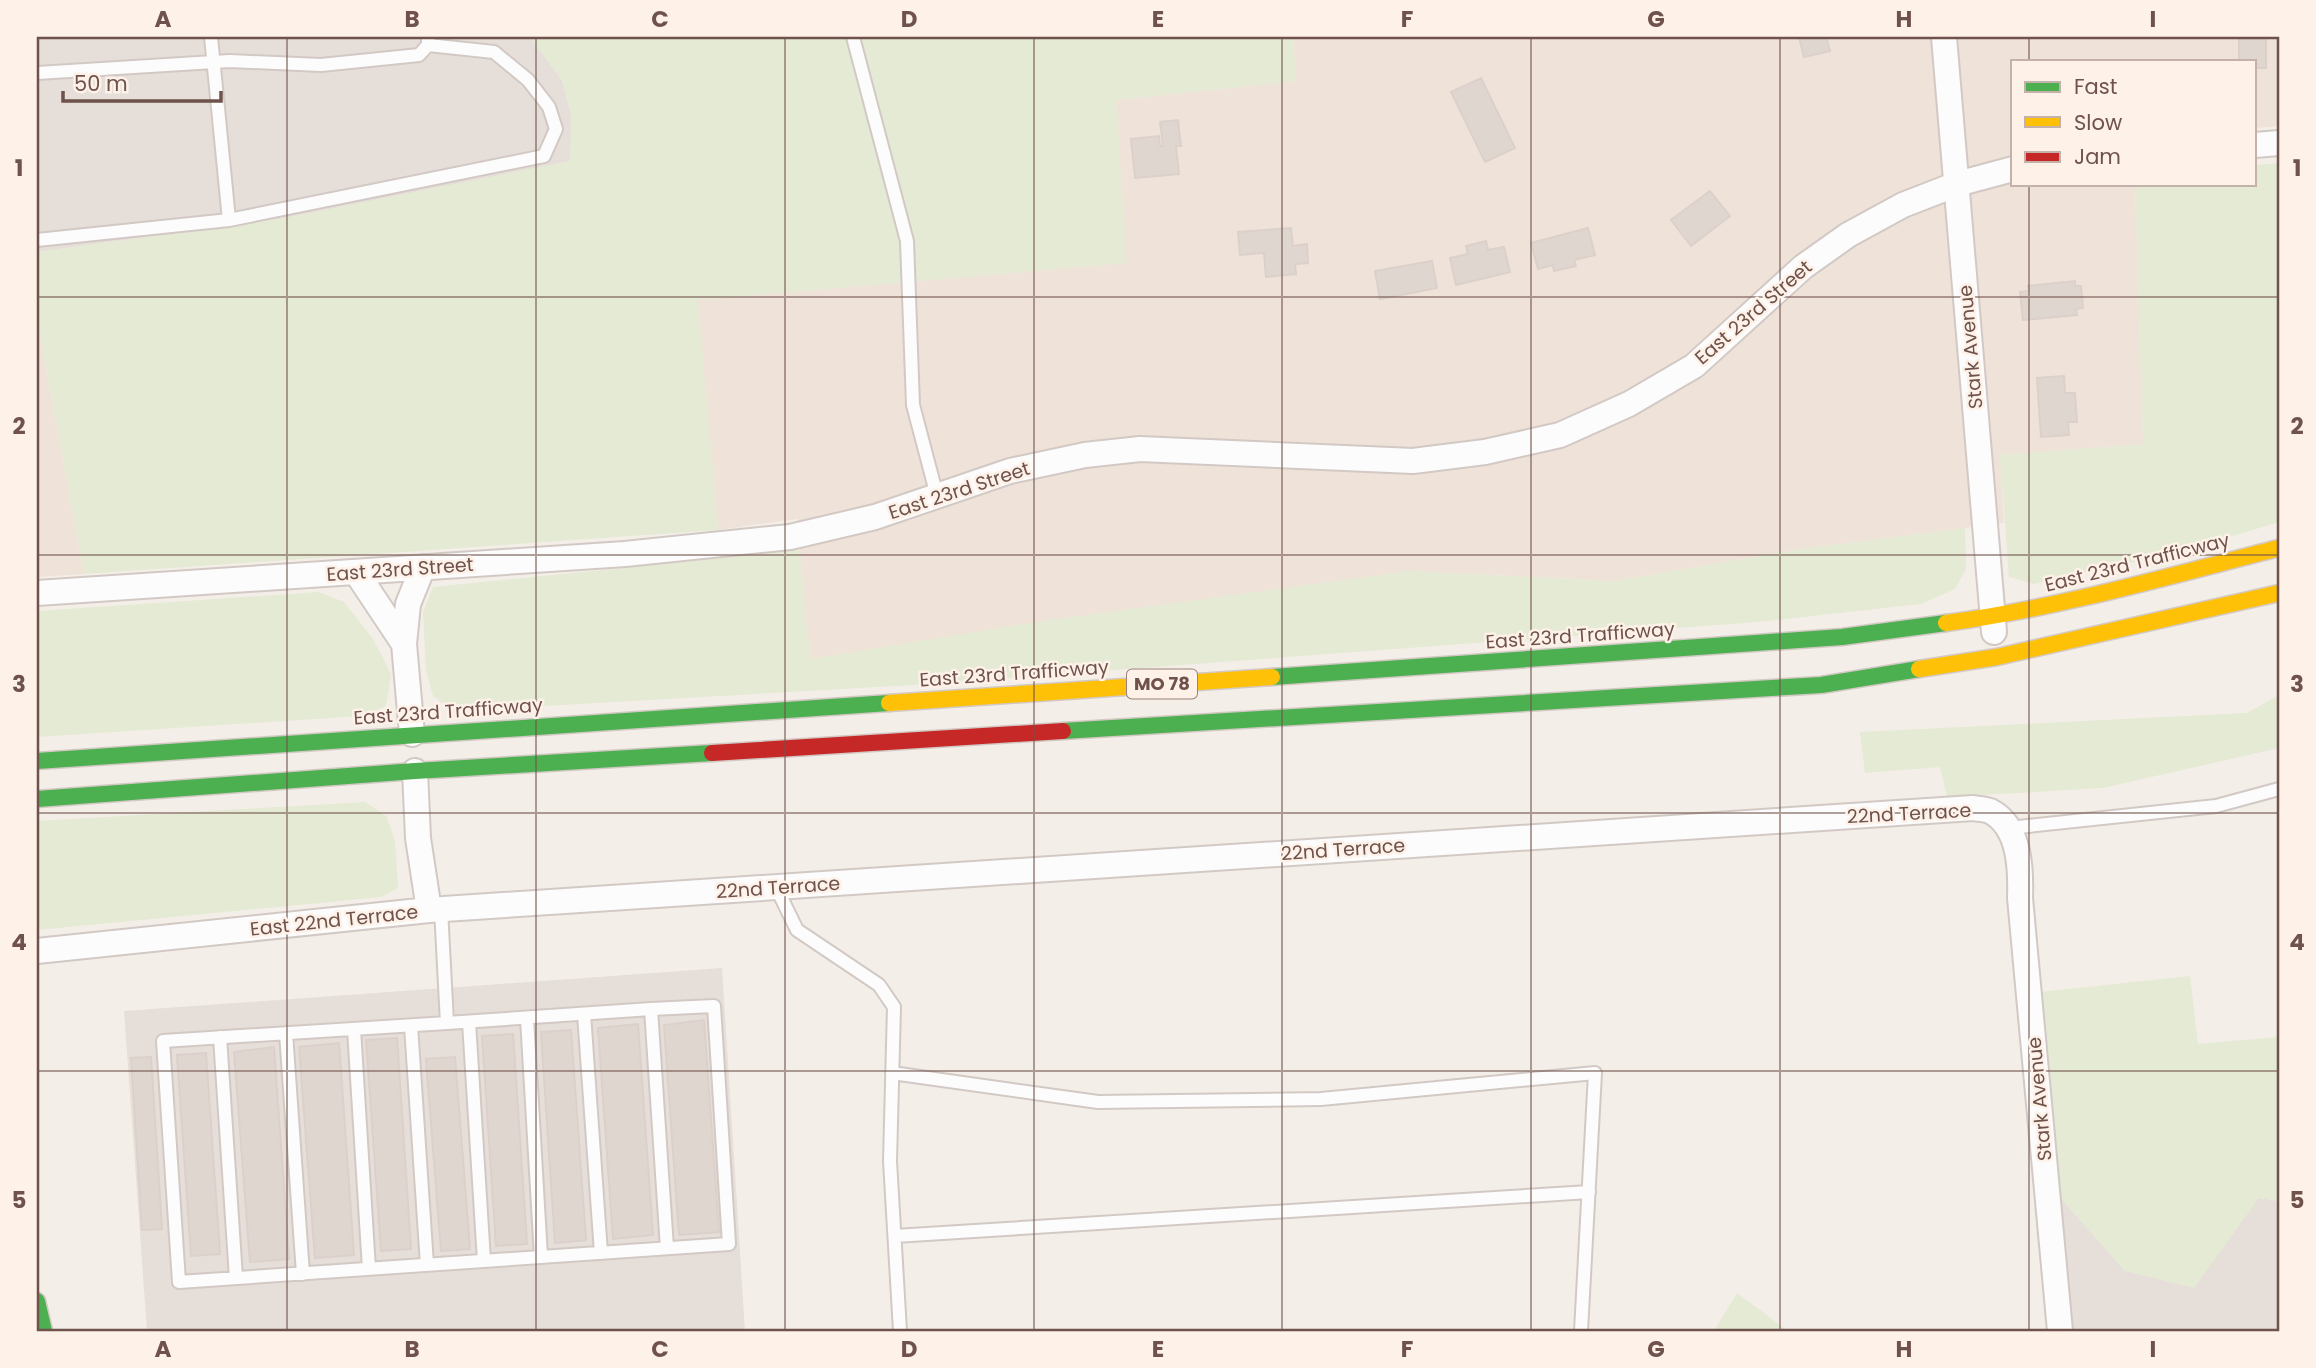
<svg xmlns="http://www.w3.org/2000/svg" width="2316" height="1368" font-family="Poppins,sans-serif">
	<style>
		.residential { fill: #efe2d8 }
		.industrial { fill: #e6ded9 }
		.green { fill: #e4ead3 }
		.building { fill: #e0d6d0; stroke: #dcd0cb; stroke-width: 2 }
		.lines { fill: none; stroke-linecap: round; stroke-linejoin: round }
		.lane-casing { stroke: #d2c9c5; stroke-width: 16 }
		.street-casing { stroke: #d2c9c5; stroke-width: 28 }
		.fast-casing { stroke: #d3c9c4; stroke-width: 19 }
		.slow-casing { stroke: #d3c9c4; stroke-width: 19 }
		.jam-casing { stroke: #d3c9c4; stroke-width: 19 }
		.lane { stroke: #fdfcfc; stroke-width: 12 }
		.street { stroke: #fdfcfc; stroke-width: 24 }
		.fast { stroke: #4caf50; stroke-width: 16 }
		.slow { stroke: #ffc107; stroke-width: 16 }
		.jam { stroke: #c62828; stroke-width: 16 }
		.grid { fill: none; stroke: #6f524b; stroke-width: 2; stroke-opacity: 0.55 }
		.labels { text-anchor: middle; stroke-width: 5; stroke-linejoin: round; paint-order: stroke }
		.shield { fill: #fdf1e8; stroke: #9a827a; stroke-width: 2 }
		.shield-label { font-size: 18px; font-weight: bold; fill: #6f524b }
		.street-label { font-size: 19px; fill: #6f524b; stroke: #fdf1e8 }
		.neatline { fill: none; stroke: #6f524b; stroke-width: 2.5 }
		.grid-label { font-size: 23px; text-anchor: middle; font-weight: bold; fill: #6f524b }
	</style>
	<rect width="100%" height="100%" fill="#f4eee8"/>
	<!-- residential -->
	<path class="residential" d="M1293,37H2279V126L2255,128V61H2013V184H2135L2143,444L2000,455L2004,523L1801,549L1615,581L1410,571L810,660L797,519L718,530L697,300L1126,263L1116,100L1296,81Z
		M37,318L84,574L37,577Z"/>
	<!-- industrial -->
	<path class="industrial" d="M37,37H530L562,80L571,114V161L280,219L37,252Z
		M722,968L745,1331H147L124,1011Z
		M2059,1196L2125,1271L2260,1198L2279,1201V1331H2073Z"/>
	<!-- green -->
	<path class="green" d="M530,37H1293L1296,81L1116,100L1127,263L698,300L718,530L84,574L37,318V252L280,219L570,161L571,114L562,80Z
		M2279,163V522L2183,551L2034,584L2009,577L2000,455L2143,444L2135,184H2255V165Z
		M1965,528L1966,569L1955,589L1921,604L1757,622L913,685L454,711L433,696L426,670L423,612L433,587L800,550L810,659L1049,620L1410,571L1615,581L1801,549Z
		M319,592L344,602L373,639L391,674L386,706L362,716L37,737V611Z
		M2279,695V748L2103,788L1947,797L1940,767L1865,773L1860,732L2247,713Z
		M365,802L386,816L395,840L398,888L381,897L37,930V821Z
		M2190,976L2198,1044L2279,1037V1201L2259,1198L2194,1288L2125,1271L2059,1196L2040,992Z
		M1737,1293L1788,1331H1714Z"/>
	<!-- building -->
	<path class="building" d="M1799,37H1826L1830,51L1804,57Z
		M2239,39H2266V68H2255V61H2239Z
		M1481,78L1515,148L1485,162L1451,92Z
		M1178,120L1181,146H1176L1179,174L1135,178L1131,139L1159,136L1160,146H1163L1160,122Z
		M1710,191L1730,216L1691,246L1671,220Z
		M1291,228L1293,246L1307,244L1308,263L1295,264L1296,274L1266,277L1264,253L1240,255L1238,232Z
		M1588,228L1595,255L1574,260L1576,266L1554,271L1553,265L1538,269L1531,243Z
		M1486,241L1488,250L1504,247L1510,272L1456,285L1450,258L1468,254L1466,246Z
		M1432,261L1437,288L1380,299L1375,271Z
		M2075,281V286H2081L2083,308L2076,309L2077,315L2023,320L2020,292L2029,291L2028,286Z
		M2064,376L2065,393H2075L2077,422H2068L2069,435L2041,437L2037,378Z
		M704,1020L719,1232L679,1235L664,1025Z
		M638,1024L653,1235L613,1239L598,1028Z
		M571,1030L586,1240L555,1243L541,1032Z
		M513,1034L527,1244L496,1246L482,1036Z
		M397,1038L411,1249L381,1251L366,1040Z
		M339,1043L354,1255L315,1258L299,1047Z
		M274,1047L289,1259L250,1262L234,1052Z
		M206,1053L220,1254L191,1256L177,1055Z
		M151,1057L162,1229L142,1230L131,1058Z
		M455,1057L470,1249L441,1251L426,1059Z"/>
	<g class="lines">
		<!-- lane casing -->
		<g class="lane-casing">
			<path id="lane" d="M853,37L907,241L913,405L937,496
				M37,73L230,61L321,65L419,55L428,45V39
				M229,220L544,156L556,129L549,107L528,80L494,52L428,45
				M37,240L229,220L211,37
				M2009,828L2216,806L2279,789
				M776,887L797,930L879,985L894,1007L890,1161L900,1331
				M441,909L447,1023L163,1041L179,1282L729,1244L714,1006L651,1009
				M584,1014L601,1253
				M527,1018L541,1257
				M469,1022L484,1261
				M447,1023L651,1009L667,1248
				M411,1026L427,1265
				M354,1029L369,1269
				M286,1033L303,1274
				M220,1037L236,1278
				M892,1073L1098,1102L1321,1099L1595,1073L1581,1331
				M895,1236L1589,1192"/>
		</g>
		<!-- street casing -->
		<g class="street-casing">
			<path id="street" d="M1944,37L1994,632
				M2255,145L2279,143
				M356,572L404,644L412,734
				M37,593L625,554L790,537L875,517L1010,471L1085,455L1140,449L1413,461L1485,452L1560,435L1629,404L1694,366L1803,267L1848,235L1903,205L1957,184L2013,169
				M404,644L408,604L423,567
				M415,771L418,838L429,910
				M37,951L429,910L1973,808C1978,809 1985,809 1990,811C2020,826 2021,869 2020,898L2060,1331"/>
		</g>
		<!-- fast casing -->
		<g class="fast-casing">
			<path id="fast" d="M1272,677L1842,637L1946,623
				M1063,731L1821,685L1919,669
				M37,761L889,703
				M37,799L415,771L712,753
				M37,1301L44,1331"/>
		</g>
		<!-- slow casing -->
		<g class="slow-casing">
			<path id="slow" d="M1946,623C2059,608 2169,576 2279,548
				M1919,669L1997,657L2279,593
				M889,703L1272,677"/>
		</g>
		<!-- jam casing -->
		<g class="jam-casing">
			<path id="jam" d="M712,753L1063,731"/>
		</g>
		<!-- lane -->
		<use href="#lane" class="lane"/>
		<!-- street -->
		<use href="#street" class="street"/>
		<!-- fast -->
		<use href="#fast" class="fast"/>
		<!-- slow -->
		<use href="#slow" class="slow"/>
		<!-- jam -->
		<use href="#jam" class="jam"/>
	</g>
	<!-- grid -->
	<path class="grid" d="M287,37V1331M536,37V1331M785,37V1331M1034,37V1331M1282,37V1331M1531,37V1331M1780,37V1331M2029,37V61M2029,184V1331M37,297H2279M37,555H2279M37,813H2279M37,1071H2279"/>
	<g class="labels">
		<!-- shield labels -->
		<rect class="shield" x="1127" y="669.5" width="70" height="29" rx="5"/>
		<g class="shield-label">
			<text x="1162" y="690">MO 78</text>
		</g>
		<!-- street labels -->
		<g class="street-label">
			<text transform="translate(1753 312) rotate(-41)" y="7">East 23rd Street</text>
			<text transform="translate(1970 347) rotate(-95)" y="7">Stark Avenue</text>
			<text transform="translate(959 490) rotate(-18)" y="7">East 23rd Street</text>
			<text transform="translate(2137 562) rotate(-14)" y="7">East 23rd Trafficway</text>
			<text transform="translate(400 569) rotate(-4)" y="7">East 23rd Street</text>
			<text transform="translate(1580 635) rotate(-4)" y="7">East 23rd Trafficway</text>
			<text transform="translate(1014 673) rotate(-4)" y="7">East 23rd Trafficway</text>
			<text transform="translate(448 711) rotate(-4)" y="7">East 23rd Trafficway</text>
			<text transform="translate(1909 813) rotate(-3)" y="7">22nd Terrace</text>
			<text transform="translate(1343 849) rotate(-4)" y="7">22nd Terrace</text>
			<text transform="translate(778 887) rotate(-4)" y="7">22nd Terrace</text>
			<text transform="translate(334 920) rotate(-6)" y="7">East 22nd Terrace</text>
			<text transform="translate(2039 1099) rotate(-95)" y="7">Stark Avenue</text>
		</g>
	</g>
	<!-- border -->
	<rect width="2316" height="1368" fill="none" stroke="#fdf1e8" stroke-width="77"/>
	<!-- legend -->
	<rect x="2011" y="60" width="245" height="126" fill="#fdf1e8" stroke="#c4b1a9" stroke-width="2"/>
	<rect x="2025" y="82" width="35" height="10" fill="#4caf50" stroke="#c4b1a9" stroke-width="2"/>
	<text x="2074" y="94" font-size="21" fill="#6f524b">Fast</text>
	<rect x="2025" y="117" width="35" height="10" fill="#ffc107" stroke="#c4b1a9" stroke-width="2"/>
	<text x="2074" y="130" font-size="21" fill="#6f524b">Slow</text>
	<rect x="2025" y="152" width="35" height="10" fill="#c62828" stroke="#c4b1a9" stroke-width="2"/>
	<text x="2074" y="164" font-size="21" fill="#6f524b">Jam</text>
	<!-- scale -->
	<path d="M63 91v10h158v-10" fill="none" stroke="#6f524b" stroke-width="3.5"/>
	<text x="74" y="91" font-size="21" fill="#6f524b" stroke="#fdf1e8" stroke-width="5" paint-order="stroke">50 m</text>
	<rect x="38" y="38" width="2240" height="1292" class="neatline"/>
	<g class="grid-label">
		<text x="163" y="27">A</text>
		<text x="412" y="27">B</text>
		<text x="660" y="27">C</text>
		<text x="909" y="27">D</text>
		<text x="1158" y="27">E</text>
		<text x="1407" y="27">F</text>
		<text x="1656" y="27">G</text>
		<text x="1904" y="27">H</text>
		<text x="2153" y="27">I</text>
		<text x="19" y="176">1</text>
		<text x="2297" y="176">1</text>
		<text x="19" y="434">2</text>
		<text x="2297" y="434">2</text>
		<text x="19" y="692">3</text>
		<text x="2297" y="692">3</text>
		<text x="19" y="950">4</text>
		<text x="2297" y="950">4</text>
		<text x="19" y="1208">5</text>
		<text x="2297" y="1208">5</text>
		<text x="163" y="1357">A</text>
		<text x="412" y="1357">B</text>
		<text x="660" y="1357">C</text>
		<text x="909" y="1357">D</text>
		<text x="1158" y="1357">E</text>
		<text x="1407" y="1357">F</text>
		<text x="1656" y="1357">G</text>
		<text x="1904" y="1357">H</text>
		<text x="2153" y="1357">I</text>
	</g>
</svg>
